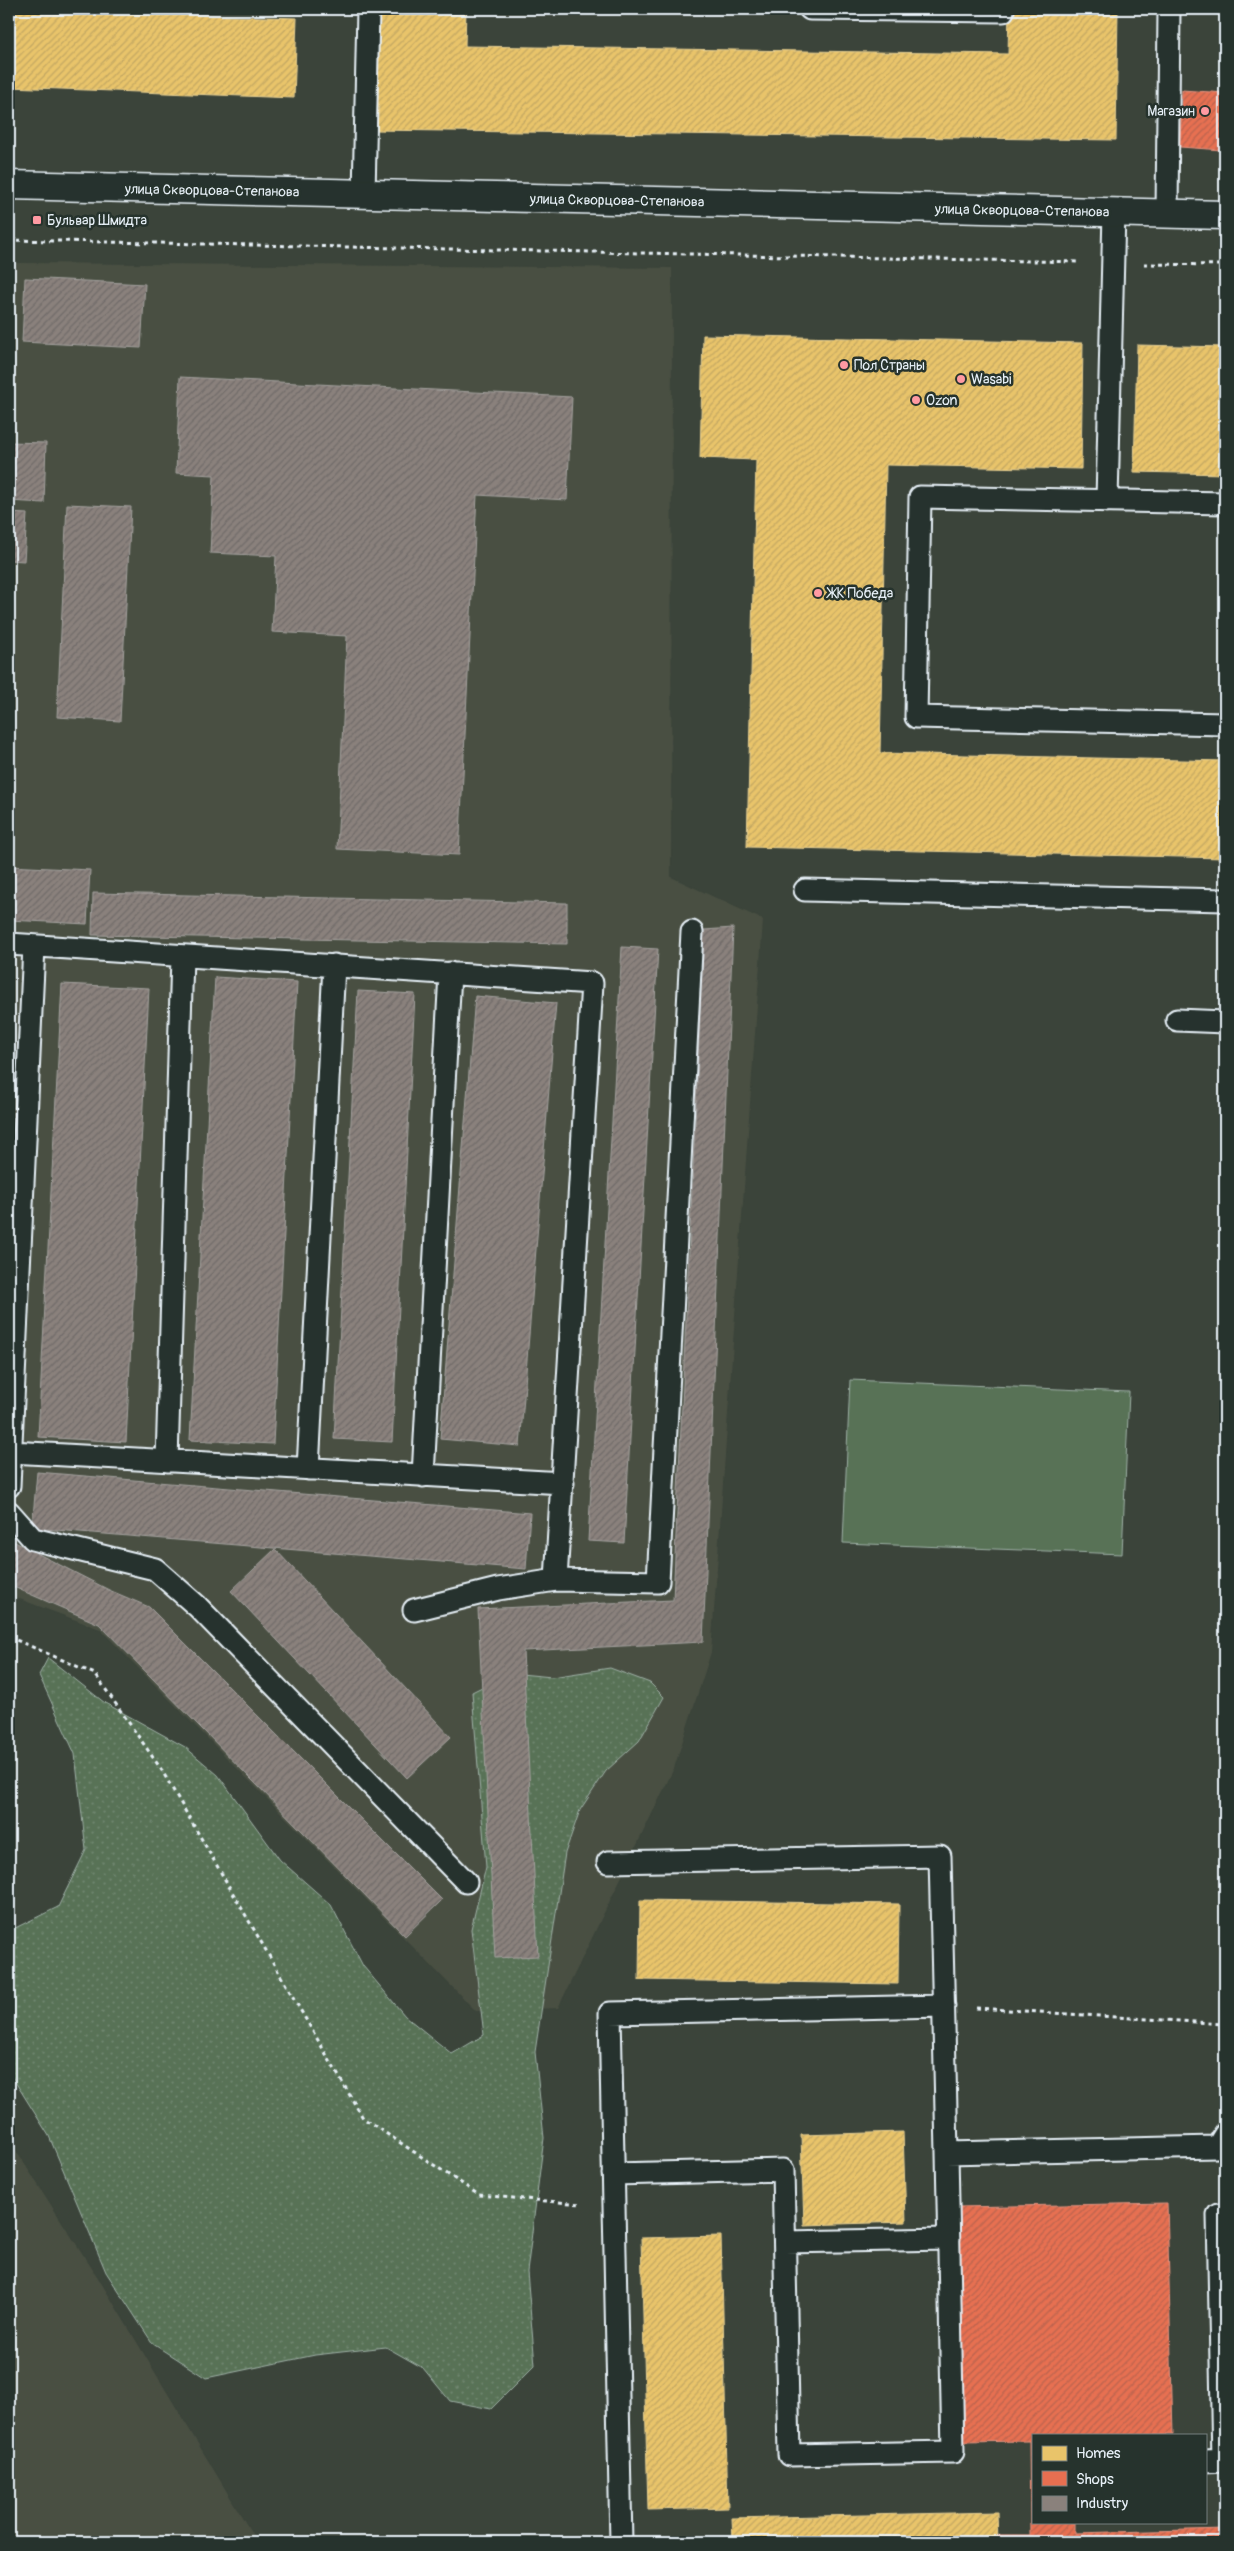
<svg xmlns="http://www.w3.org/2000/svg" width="1234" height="2551" font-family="Pangolin,sans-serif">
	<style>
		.built { fill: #4a5043 }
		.grass { fill: url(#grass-dots); stroke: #a0b2a8 }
		.park { fill: #587257; stroke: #a0b2a8 }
		.homes { fill: url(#homes-hatch); stroke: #e9d295 }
		.shops { fill: url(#shops-hatch); stroke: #e79683 }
		.industry { fill: url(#industry-hatch); stroke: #a6a3a1 }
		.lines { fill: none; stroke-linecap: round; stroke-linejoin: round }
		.service-casing { stroke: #e8f1f8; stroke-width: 25 }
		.tertiary-casing { stroke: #e8f1f8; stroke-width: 31 }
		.path { stroke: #e8f1f8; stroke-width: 3; stroke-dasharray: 4 4; stroke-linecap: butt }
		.service { stroke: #26332d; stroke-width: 21 }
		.tertiary { stroke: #26332d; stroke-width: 28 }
		.poi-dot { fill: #ff9aa2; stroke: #26332d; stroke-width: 2 }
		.labels { text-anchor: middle; stroke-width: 5; stroke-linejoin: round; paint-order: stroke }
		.poi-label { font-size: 14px; fill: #e8f1f8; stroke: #26332d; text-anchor: start }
		.street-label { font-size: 14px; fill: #e8f1f8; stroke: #26332d }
	</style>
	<defs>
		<pattern id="grass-dots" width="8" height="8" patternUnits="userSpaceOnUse" patternTransform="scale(1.25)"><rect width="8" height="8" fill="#587257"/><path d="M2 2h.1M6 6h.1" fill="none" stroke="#708770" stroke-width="1.8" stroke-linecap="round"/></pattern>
		<pattern id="homes-hatch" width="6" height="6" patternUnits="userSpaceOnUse" patternTransform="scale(1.25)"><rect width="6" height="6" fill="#e9c46a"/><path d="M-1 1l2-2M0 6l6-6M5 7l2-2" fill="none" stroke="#c0a562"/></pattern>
		<pattern id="shops-hatch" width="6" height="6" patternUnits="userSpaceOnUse" patternTransform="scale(1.25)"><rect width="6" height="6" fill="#e76f51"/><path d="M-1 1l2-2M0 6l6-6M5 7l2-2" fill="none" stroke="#b7634f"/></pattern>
		<pattern id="industry-hatch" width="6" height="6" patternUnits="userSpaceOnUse" patternTransform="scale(1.25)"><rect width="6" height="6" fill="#8a817c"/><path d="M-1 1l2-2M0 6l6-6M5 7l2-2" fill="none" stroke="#6f6a68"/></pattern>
	</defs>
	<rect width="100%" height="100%" fill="#3b443a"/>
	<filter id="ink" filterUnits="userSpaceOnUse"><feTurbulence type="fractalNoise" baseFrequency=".02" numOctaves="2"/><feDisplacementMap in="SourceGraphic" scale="10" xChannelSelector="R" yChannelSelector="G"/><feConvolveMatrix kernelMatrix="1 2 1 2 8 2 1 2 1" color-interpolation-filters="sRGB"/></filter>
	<g filter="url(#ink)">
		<!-- built -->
		<path class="built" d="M16,263L672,268L671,877L763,920L711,1652L674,1768L558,2008L476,2011L100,1629L9,1595V375Z
			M9,2140L100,2281L257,2542H9Z"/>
		<!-- grass -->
		<path class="grass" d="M48,1658L105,1703L185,1747L218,1775L280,1860L331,1905L363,1966L405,2016L452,2054L484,2035L471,1929L486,1867L472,1692L510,1673L552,1677L610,1668L650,1683L664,1697L639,1741L606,1771L580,1810L565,1853L535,2052L544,2138L527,2272L535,2365L491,2409L450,2401L423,2368L386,2347L315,2355L206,2378L153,2344L106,2272L49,2136L9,2072V1931L58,1907L86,1850L75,1754L39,1675Z"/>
		<!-- park -->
		<path class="park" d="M850,1380L1129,1392L1122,1554L843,1543Z"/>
		<!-- homes -->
		<path class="homes" d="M9,9L297,18L294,98L9,87Z
			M375,9H466L465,46L1008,54L1009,9H1118L1116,140L373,130Z
			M703,335L1083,343L1081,469L886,465L880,753L1225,761V858L747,847L756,460L700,458Z
			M1137,345L1225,347V474L1134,472Z
			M640,1900L899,1904L898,1984L639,1980Z
			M903,2132L906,2222L804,2225L801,2135Z
			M721,2236L728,2508L648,2510L641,2238Z
			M997,2512L998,2542H733L732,2518Z"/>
		<!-- shops -->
		<path class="shops" d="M1182,90L1225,93L1222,150L1180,147Z
			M1167,2203L1173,2435H1033V2522H1075V2533L1225,2529V2542H998V2535H1030L1029,2441L963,2442L957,2207Z"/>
		<!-- industry -->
		<path class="industry" d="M25,278L145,284L141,348L22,342Z
			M180,377L572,397L567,500L477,495L459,855L337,849L347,636L272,632L276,556L210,553L214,475L176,473Z
			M9,442L46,443L44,503L9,501Z
			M67,504L131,507L120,721L57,717Z
			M9,513L27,514L24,561L9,560Z
			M9,866L90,870L87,924L9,920Z
			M93,893L567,903V944L92,935Z
			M733,928L703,1642L523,1651L538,1956L495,1958L478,1609L673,1600L704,930Z
			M622,947L658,949L624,1543L588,1541Z
			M215,977L297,982L273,1444L190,1440Z
			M62,984L149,988L126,1442L38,1437Z
			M358,991L415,994L392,1442L334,1439Z
			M475,996L556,1003L520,1446L440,1439Z
			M37,1472L530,1513L526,1569L32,1528Z
			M9,1539L109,1590L149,1607L442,1900L405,1936L99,1624L9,1585Z
			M275,1549L451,1737L407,1778L231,1591Z"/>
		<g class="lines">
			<!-- service casing -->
			<g class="service-casing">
				<path id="service" d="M810,9L1003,11V9
					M364,194L368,9
					M1167,213L1169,9
					M1107,501L1114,212
					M1225,503L920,497L916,717L1225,724
					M805,890L1225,900
					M9,944L592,983L556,1580L498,1589L414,1610
					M1177,1020L1225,1022
					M11,1452L563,1483
					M167,1461L182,956
					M308,1469L334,965
					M423,1476L450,973
					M9,1486L34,946
					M9,1512L33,1539L155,1569L197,1606L466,1882
					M556,1580L658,1582L692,932
					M608,1862L940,1856L947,2153L1217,2147L1225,2134
					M613,2174L783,2170L789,2455L953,2452L947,2153
					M1218,2215L1223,2460
					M785,2242L949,2239
					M1205,2461L1225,2460
					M621,2542L610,2013L944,2006"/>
			</g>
			<!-- tertiary casing -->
			<g class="tertiary-casing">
				<path id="tertiary" d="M9,185L1225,215"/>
			</g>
			<!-- path -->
			<path class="path" d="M9,240L1080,262
				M1144,264L1225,265
				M9,1637L95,1674L161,1769L363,2118L479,2195L581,2204
				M976,2008L1225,2024"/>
			<!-- service -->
			<use href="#service" class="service"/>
			<!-- tertiary -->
			<use href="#tertiary" class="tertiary"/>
		</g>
	</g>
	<!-- markers -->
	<g class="poi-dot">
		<circle cx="1205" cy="111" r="5"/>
		<rect x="32" y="215" width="10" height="10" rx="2.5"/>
		<circle cx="844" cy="365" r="5"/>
		<circle cx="961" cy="379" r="5"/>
		<circle cx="916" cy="400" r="5"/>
		<circle cx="818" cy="593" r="5"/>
	</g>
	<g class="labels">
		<!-- poi labels -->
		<g class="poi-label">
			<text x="1195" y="116" text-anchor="end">Магазин</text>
			<text x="47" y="225">Бульвар Шмидта</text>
			<text x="854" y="370">Пол Страны</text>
			<text x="971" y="384">Wasabi</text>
			<text x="926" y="405">Ozon</text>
			<text x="828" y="598">ЖК Победа</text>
		</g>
		<!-- street labels -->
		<g class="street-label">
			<text transform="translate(212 190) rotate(1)" y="5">улица Скворцова-Степанова</text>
			<text transform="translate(617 200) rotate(1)" y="5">улица Скворцова-Степанова</text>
			<text transform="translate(1022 210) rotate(1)" y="5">улица Скворцова-Степанова</text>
		</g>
	</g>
	<!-- margin -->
	<rect width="1234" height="2551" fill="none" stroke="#26332d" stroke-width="30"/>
	<rect x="15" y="15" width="1204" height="2521" fill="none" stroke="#e8f1f8" stroke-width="2" filter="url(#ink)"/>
	<!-- legend -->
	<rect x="1032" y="2434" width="175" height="90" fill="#26332d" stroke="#747f7e"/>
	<rect x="1042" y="2446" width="25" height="15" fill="#e9c46a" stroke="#747f7e"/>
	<text x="1076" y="2458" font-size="15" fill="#e8f1f8">Homes</text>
	<rect x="1042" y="2471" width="25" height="15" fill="#e76f51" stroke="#747f7e"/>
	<text x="1076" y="2484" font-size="15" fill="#e8f1f8">Shops</text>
	<rect x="1042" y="2496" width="25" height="15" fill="#8a817c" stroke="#747f7e"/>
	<text x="1076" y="2508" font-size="15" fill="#e8f1f8">Industry</text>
</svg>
